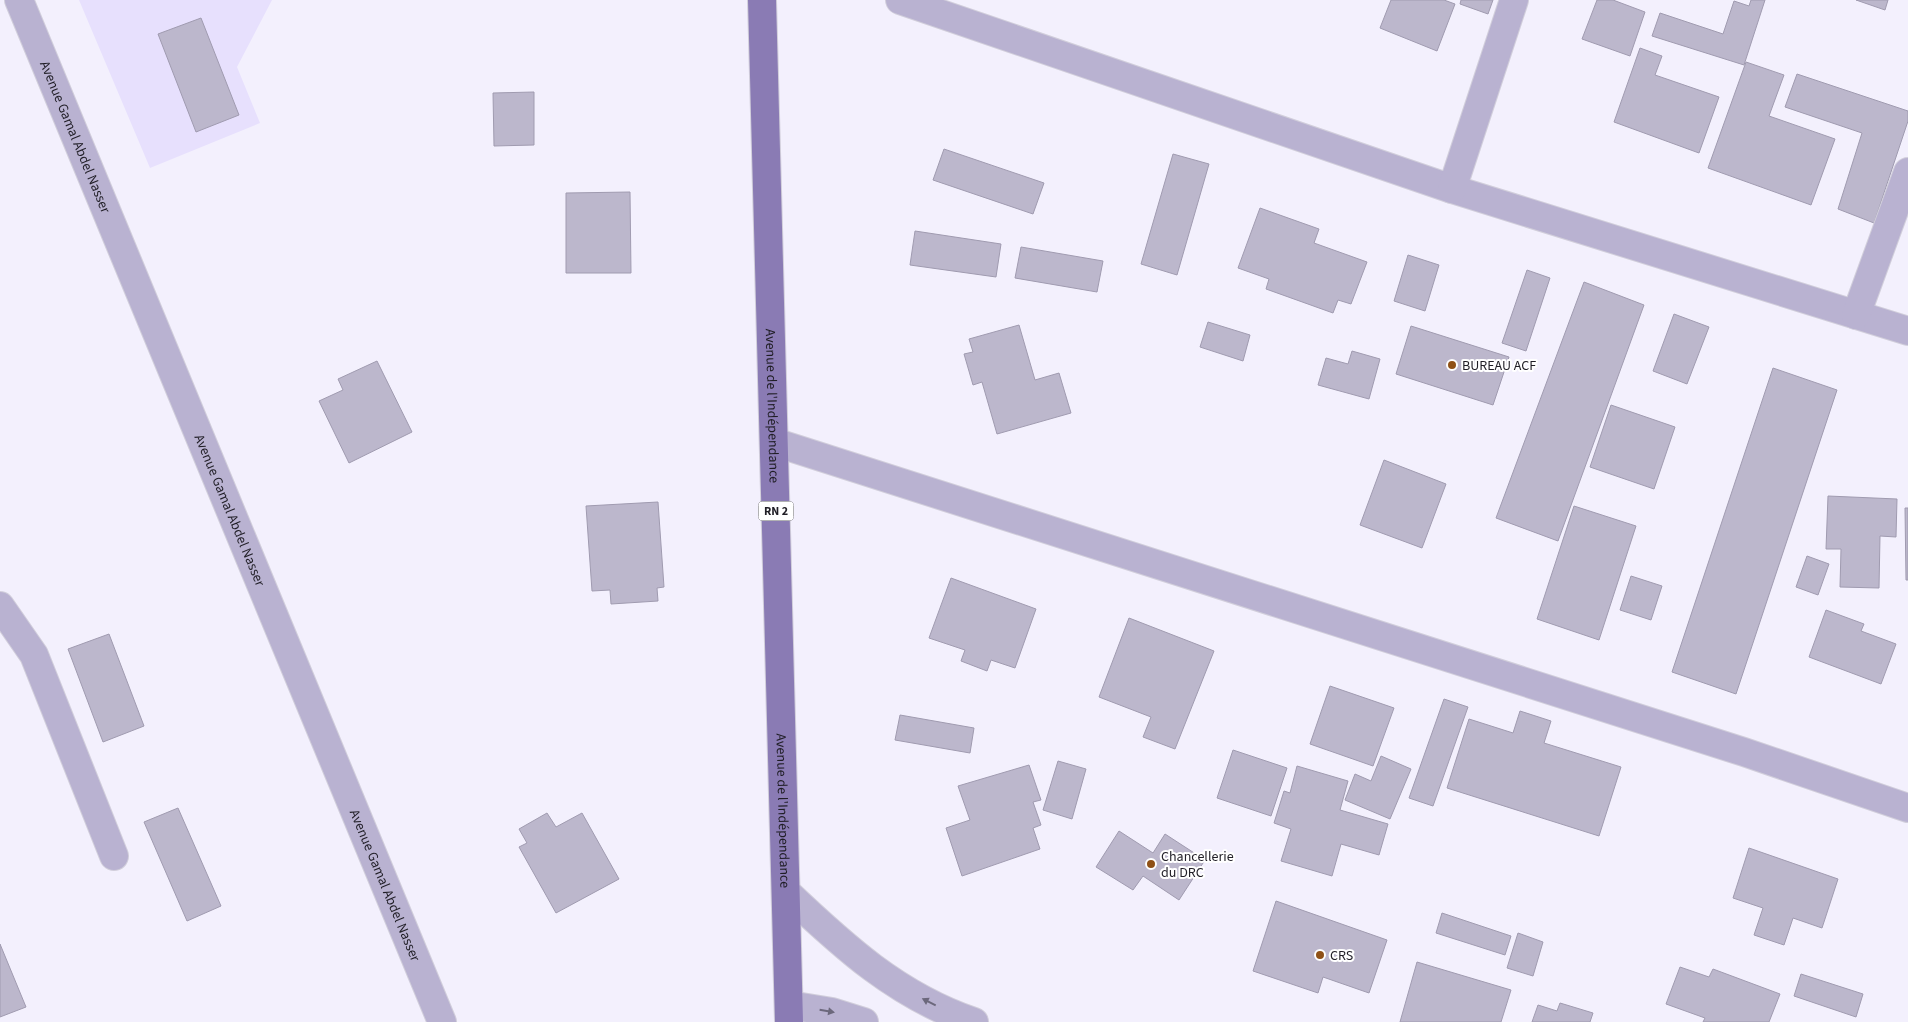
<svg xmlns="http://www.w3.org/2000/svg" width="1908" height="1022" font-family="'Source Sans 3',sans-serif">
	<style>
		.built { fill: #e7e0fd }
		.building { fill: #bcb7cc; stroke: #a09bb0 }
		.lines { fill: none; stroke-linecap: round; stroke-linejoin: round }
		.minor-casing { stroke: #d1cedb; stroke-width: 30 }
		.major-casing { stroke: #d1cedb; stroke-width: 30 }
		.minor { stroke: #b9b2d1; stroke-width: 28 }
		.major { stroke: #8a7bb4; stroke-width: 28 }
		.oneway { fill: #6c687c }
		.poi-dot { fill: #8f5116; stroke: #fff; stroke-width: 2 }
		.labels { text-anchor: middle; stroke-width: 4; stroke-linejoin: round; paint-order: stroke }
		.shield { fill: #fff; stroke: #636267; stroke-width: 1 }
		.shield-label { font-size: 12px; font-weight: bold; fill: #201e26 }
		.street-label { font-size: 14px; fill: #201e26; stroke: #fff }
		.poi-label { font-size: 14px; fill: #201e26; stroke: #fff; text-anchor: start }
	</style>
	<rect width="100%" height="100%" fill="#f3f0fd"/>
	<!-- built -->
	<path class="built" d="M79,0H272L237,67L260,123L150,168Z"/>
	<!-- building -->
	<path class="building" d="M1391,0H1444L1455,4L1437,51L1380,28Z
		M1461,0H1493L1488,14L1460,4Z
		M1597,0H1613L1645,12L1630,56L1582,39Z
		M1751,0H1765L1744,65L1652,36L1660,13L1723,34L1734,1L1749,6Z
		M1856,0H1888L1885,10Z
		M201,18L239,115L196,132L158,34Z
		M1640,48L1662,56L1655,75L1719,97L1699,153L1614,122Z
		M1746,62L1784,75L1769,116L1835,139L1811,205L1708,168Z
		M1797,74L1908,111V121L1874,223L1838,209L1862,133L1785,107Z
		M534,92V145L494,146L493,93Z
		M944,149L1044,183L1033,214L933,180Z
		M1173,154L1209,164L1177,275L1141,264Z
		M630,192L631,273H566V193Z
		M1260,208L1319,229L1314,243L1367,262L1351,304L1338,300L1333,313L1266,289L1269,279L1238,268Z
		M915,231L1001,244L996,277L910,265Z
		M1021,247L1103,261L1097,292L1015,278Z
		M1408,255L1439,265L1425,311L1394,301Z
		M1527,270L1550,278L1526,351L1502,343Z
		M1584,282L1644,305L1558,541L1496,518Z
		M1674,314L1709,327L1687,384L1653,371Z
		M1208,322L1250,335L1243,361L1200,347Z
		M1019,325L1035,380L1059,373L1071,413L997,434L982,382L973,385L964,354L973,352L969,339Z
		M1411,326L1509,357L1493,405L1396,374Z
		M1352,351L1380,359L1369,399L1318,385L1326,358L1348,364Z
		M377,361L412,432L349,463L319,401L343,390L338,379Z
		M1773,368L1837,390L1736,694L1672,672Z
		M1611,405L1675,427L1654,489L1590,467Z
		M1384,460L1446,484L1422,548L1360,525Z
		M1828,496L1897,499L1896,537L1880,536L1879,588L1840,587L1841,549H1826Z
		M658,502L664,587L657,588L658,601L611,604L610,590L592,591L586,506Z
		M1574,506L1636,526L1599,640L1537,619Z
		M1905,508H1908V580H1906Z
		M1807,556L1829,564L1818,595L1796,587Z
		M1631,576L1662,586L1651,620L1620,610Z
		M951,578L1036,609L1015,668L991,660L987,671L961,661L965,650L929,638Z
		M1826,610L1864,624L1861,631L1896,644L1881,684L1809,657Z
		M1129,618L1214,651L1175,749L1143,737L1151,717L1099,697Z
		M109,634L144,726L103,742L68,649Z
		M1330,686L1394,708L1373,766L1310,744Z
		M1444,699L1468,707L1433,806L1409,798Z
		M1520,711L1551,721L1544,743L1621,767L1599,836L1447,788L1469,719L1513,733Z
		M900,715L974,728L970,753L895,740Z
		M1233,750L1287,768L1271,816L1217,798Z
		M1381,756L1411,769L1390,819L1345,800L1355,774L1371,781Z
		M1058,761L1086,769L1072,819L1043,810Z
		M1029,765L1041,800L1033,802L1041,825L1033,828L1040,849L962,876L946,828L970,820L958,786Z
		M1297,766L1348,781L1340,810L1388,824L1379,855L1341,844L1332,876L1281,861L1291,829L1274,823L1284,791L1290,793Z
		M178,808L221,906L187,921L144,822Z
		M547,813L556,827L582,813L619,879L556,913L519,847L527,843L519,829Z
		M1119,831L1153,853L1165,834L1205,860L1179,900L1143,876L1133,890L1096,867Z
		M1749,848L1838,879L1822,928L1793,918L1784,945L1754,935L1763,908L1733,898Z
		M1276,901L1387,940L1369,993L1323,977L1318,993L1253,971Z
		M1442,913L1511,936L1505,955L1436,933Z
		M1518,933L1543,942L1533,976L1507,968Z
		M0,944L26,1007L0,1017Z
		M1417,962L1511,990L1501,1022H1400Z
		M1680,967L1709,977L1713,969L1780,994L1769,1022H1703L1705,1018L1666,1004Z
		M1801,974L1863,994L1856,1017L1794,996Z
		M1560,1003L1593,1013L1590,1022H1532L1538,1005L1557,1011Z"/>
	<g class="lines">
		<!-- minor casing -->
		<g class="minor-casing">
			<g id="minor">
				<path id="s1" d="M19,0L442,1022"/>
				<path d="M900,0L1452,189L1908,331"/>
				<path d="M1452,189L1514,0"/>
				<path d="M1856,315L1908,172"/>
				<path d="M774,442L1744,752L1908,808"/>
				<path d="M0,606L34,655L114,856"/>
				<path d="M786,892C843,946 897,996 974,1022"/>
				<path d="M789,1005L832,1012L864,1022"/>
			</g>
		</g>
		<!-- major casing -->
		<g class="major-casing">
			<g id="major">
				<path id="s2" d="M762,0L789,1022"/>
			</g>
		</g>
		<!-- minor -->
		<use href="#minor" class="minor"/>
		<!-- major -->
		<use href="#major" class="major"/>
	</g>
	<!-- one-way arrows -->
	<defs><path id="oneway-solid" d="M-6-.8H1V-3.2L6.5 0L1 3.2V.8H-6Z" transform="scale(1.25)"/></defs>
	<g class="oneway">
		<use href="#oneway-solid" transform="translate(929 1002) rotate(-153)"/>
		<use href="#oneway-solid" transform="translate(827 1011) rotate(10)"/>
	</g>
	<!-- markers -->
	<g class="poi-dot">
		<circle cx="1452" cy="365" r="5"/>
		<circle cx="1151" cy="864" r="5"/>
		<circle cx="1320" cy="955" r="5"/>
	</g>
	<g class="labels">
		<!-- shield labels -->
		<rect class="shield" x="758.5" y="501.5" width="35" height="19" rx="4"/>
		<g class="shield-label">
			<text x="776" y="515">RN 2</text>
		</g>
		<!-- street labels -->
		<g class="street-label">
			<text dy="5" stroke="none"><textPath href="#s1" startOffset="148">Avenue Gamal Abdel Nasser</textPath></text>
			<text dy="5" stroke="none"><textPath href="#s2" startOffset="406">Avenue de l'Indépendance</textPath></text>
			<text dy="5" stroke="none"><textPath href="#s1" startOffset="552">Avenue Gamal Abdel Nasser</textPath></text>
			<text dy="5" stroke="none"><textPath href="#s2" startOffset="811">Avenue de l'Indépendance</textPath></text>
			<text dy="5" stroke="none"><textPath href="#s1" startOffset="958">Avenue Gamal Abdel Nasser</textPath></text>
		</g>
		<!-- poi labels -->
		<g class="poi-label">
			<text x="1462" y="370">BUREAU ACF</text>
			<text x="1161" y="861">Chancellerie<tspan x="1161" dy="16">du DRC</tspan></text>
			<text x="1330" y="960">CRS</text>
		</g>
	</g>
</svg>
